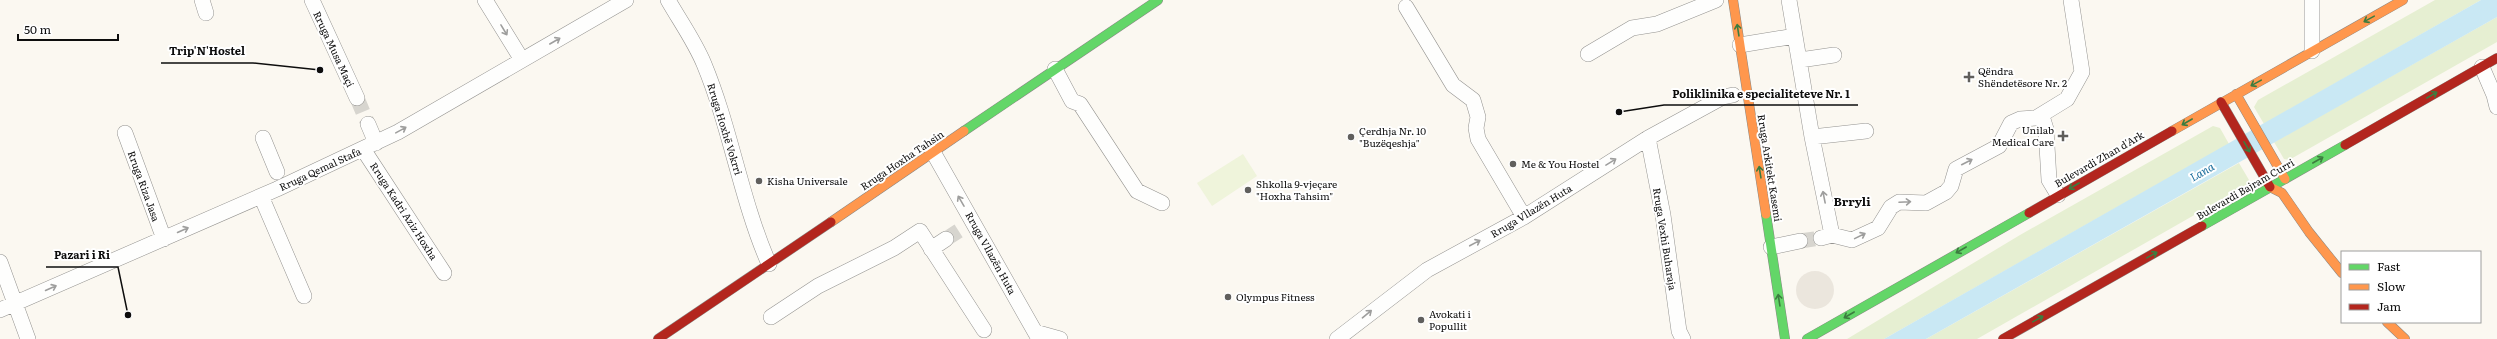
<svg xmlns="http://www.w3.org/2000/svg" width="2497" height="339" font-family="Literata,serif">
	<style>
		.green { fill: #e6efd2 }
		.pitch { fill: #eff4db }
		.plaza { fill: #ebe6dd }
		.water { fill: #c9e8f4 }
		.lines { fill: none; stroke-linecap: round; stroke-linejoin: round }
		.street-tunnel { stroke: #d7d5cf; stroke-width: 15; stroke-dasharray: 15 8; stroke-linecap: butt }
		.street-casing { stroke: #949390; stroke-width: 16 }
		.fast-casing { stroke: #8b8986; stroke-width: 10 }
		.slow-casing { stroke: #8b8986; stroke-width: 10 }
		.jam-casing { stroke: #8b8986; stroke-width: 10 }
		.street { stroke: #fefefd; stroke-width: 15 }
		.fast { stroke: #63d668; stroke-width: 9 }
		.slow { stroke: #ff974d; stroke-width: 9 }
		.jam { stroke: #b3261e; stroke-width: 9 }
		.oneway { stroke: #3c7c3f }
		.oneway2 { stroke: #9e9e9d }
		.poi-dot { fill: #605f5d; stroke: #fff; stroke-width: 1.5 }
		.labels { text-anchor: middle; stroke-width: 4; stroke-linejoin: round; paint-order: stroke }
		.street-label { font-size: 10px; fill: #0d0d0d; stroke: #fff }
		.poi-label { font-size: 10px; fill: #0d0d0d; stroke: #fff; text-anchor: start }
		.water-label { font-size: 11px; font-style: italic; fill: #196d9c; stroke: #fff }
		.quarter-label { font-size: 12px; font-weight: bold; fill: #0d0d0d; stroke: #fff }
		.leader { fill: none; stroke: #0d0d0d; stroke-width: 1.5 }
		.callout-dot { fill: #0d0d0d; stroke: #fff; stroke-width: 1.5 }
		.callout-label { font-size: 11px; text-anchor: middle; font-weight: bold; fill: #0d0d0d; stroke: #fff; stroke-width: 4; stroke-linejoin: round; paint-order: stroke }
	</style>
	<rect width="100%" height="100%" fill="#fbf8f1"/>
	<!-- green -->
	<path class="green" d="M2435,0H2481L2264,124L2254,107L2258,100Z
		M2497,17V42L2289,160L2284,159L2274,142Z
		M2213,126L2220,128L2229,144L1884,339H1847L2020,235Z
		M2239,163L2249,180L2247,185L1977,339H1926Z"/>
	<!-- pitch -->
	<path class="pitch" d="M1243,154L1257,176L1212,206L1197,183Z"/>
	<!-- plaza -->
	<path class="plaza" d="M1796 290a19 19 0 1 1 38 0a19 19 0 1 1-38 0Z"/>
	<!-- water -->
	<path class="water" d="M2481,0H2497V17L1926,339H1884Z"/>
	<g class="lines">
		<!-- street-tunnel -->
		<path class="street-tunnel" d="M357,98L368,124
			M946,239L963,228
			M1800,241L1821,238"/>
		<!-- street casing -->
		<g class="street-casing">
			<path id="street" d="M202,0L206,13
				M312,0L357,98
				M485,0L522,60
				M668,0C680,21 695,42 704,64C731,129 741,200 769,264
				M1789,0L1812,137L1832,235
				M1406,7L1453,85L1473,100L1478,117L1476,128L1478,139L1524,217
				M1740,45L1795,36
				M2312,51V0
				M1588,54L1632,28L1657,24L1716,0
				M1800,60L1834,55
				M2482,67L2494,95L2497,107
				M1055,69L1072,101L1080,104L1137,191L1162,203
				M2042,116L2046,129L2049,180L2058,195
				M368,124L376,143
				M125,133L164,239
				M1812,137L1866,131
				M263,138L277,172
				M1648,138L1663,215L1679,331L1683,339
				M363,149L444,273
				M933,152L1039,339
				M261,196L304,296
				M1821,238L1832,235L1852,240L1878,228L1891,207L1899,202L1926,203L1946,192L1951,186L1956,169L1999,146L2011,123L2020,119L2036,118L2067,99L2082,72L2071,0
				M1771,247L1800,241
				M931,249L946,239
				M0,262L28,339
				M0,310L277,189L398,132L626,0
				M771,317L818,286L894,248L920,231L984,330
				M1035,332L1060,339
				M1337,339L1427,270L1524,217L1648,138L1723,97L1733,95"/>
		</g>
		<!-- fast casing -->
		<g class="fast-casing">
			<path id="fast" d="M964,131L1158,0
				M1766,214L1785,339
				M2202,226L2345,145
				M1807,339L2029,213"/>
		</g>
		<!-- slow casing -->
		<g class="slow-casing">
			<path id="slow" d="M1733,0L1766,214
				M2236,94L2285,179
				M2172,131L2403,0
				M2270,187L2282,193L2309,232L2342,273
				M831,222L964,131
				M2387,322L2405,339"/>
		</g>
		<!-- jam casing -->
		<g class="jam-casing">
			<path id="jam" d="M2221,102L2270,187
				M2345,145L2497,58
				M2029,213L2172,131
				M658,339L831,222
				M2003,339L2202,226"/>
		</g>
		<!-- street -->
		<use href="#street" class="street"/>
		<!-- fast -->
		<use href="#fast" class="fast"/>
		<!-- slow -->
		<use href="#slow" class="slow"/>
		<!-- jam -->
		<use href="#jam" class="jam"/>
	</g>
	<!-- one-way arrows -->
	<defs><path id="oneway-shaft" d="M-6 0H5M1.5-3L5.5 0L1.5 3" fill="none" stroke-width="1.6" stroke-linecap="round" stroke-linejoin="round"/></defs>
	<g class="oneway">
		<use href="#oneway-shaft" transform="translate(2369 19) rotate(151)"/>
		<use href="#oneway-shaft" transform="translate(1738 30) rotate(-99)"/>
		<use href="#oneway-shaft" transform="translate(2256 83) rotate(151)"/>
		<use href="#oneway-shaft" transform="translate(2432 95) rotate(-30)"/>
		<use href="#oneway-shaft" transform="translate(2187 122) rotate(150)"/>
		<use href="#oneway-shaft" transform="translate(2247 147) rotate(60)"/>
		<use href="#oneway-shaft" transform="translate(2318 160) rotate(-30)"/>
		<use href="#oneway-shaft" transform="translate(1760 172) rotate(-99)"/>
		<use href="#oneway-shaft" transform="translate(2074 186) rotate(150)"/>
		<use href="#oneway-shaft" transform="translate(1961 250) rotate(150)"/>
		<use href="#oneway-shaft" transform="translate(2152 255) rotate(-29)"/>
		<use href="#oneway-shaft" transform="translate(1779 300) rotate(-99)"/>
		<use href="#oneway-shaft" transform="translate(1849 315) rotate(150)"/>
		<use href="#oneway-shaft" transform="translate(2038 319) rotate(-29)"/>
	</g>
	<g class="oneway2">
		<use href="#oneway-shaft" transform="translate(504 30) rotate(59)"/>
		<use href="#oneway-shaft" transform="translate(555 41) rotate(-30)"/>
		<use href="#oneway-shaft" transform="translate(401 130) rotate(-29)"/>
		<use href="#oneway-shaft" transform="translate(1611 162) rotate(-32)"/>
		<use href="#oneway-shaft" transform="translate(1967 162) rotate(-27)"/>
		<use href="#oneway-shaft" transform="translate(1824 197) rotate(-101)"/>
		<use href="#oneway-shaft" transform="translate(961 201) rotate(-120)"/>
		<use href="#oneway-shaft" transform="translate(1905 202) rotate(-3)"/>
		<use href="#oneway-shaft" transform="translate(183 230) rotate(-24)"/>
		<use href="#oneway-shaft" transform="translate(1860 236) rotate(-26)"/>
		<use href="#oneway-shaft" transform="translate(1475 243) rotate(-28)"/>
		<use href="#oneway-shaft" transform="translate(51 288) rotate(-24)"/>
		<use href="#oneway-shaft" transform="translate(1367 314) rotate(-40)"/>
	</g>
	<!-- markers -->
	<g class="poi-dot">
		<path d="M1967 71h4v4h4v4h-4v4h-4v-4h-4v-4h4z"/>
		<path d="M2061 130h4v4h4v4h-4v4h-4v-4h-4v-4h4z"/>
		<circle cx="1351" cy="137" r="4"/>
		<circle cx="1513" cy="164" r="4"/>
		<circle cx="759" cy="181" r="4"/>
		<circle cx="1248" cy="190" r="4"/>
		<circle cx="1228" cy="297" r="4"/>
		<circle cx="1421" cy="320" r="4"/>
	</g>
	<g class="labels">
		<!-- street labels -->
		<g class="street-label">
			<text transform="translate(334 49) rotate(65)" y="4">Rruga Musa Maçi</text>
			<text transform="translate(725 129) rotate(73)" y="4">Rruga Hoxhë Vokrri</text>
			<text transform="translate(2099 159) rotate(-30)" y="4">Bulevardi Zhan d'Ark</text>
			<text transform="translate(902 160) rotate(-34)" y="4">Rruga Hoxha Tahsin</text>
			<text transform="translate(1770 168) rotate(81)" y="4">Rruga Arkitekt Kasemi</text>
			<text transform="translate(320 169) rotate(-25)" y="4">Rruga Qemal Stafa</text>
			<text transform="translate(144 186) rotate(70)" y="4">Rruga Riza Jasa</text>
			<text transform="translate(2245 189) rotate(-30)" y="4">Bulevardi Bajram Curri</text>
			<text transform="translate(404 211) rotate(57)" y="4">Rruga Kadri Aziz Hoxha</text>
			<text transform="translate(1531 211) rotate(-31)" y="4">Rruga Vllazën Huta</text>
			<text transform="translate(1665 239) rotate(81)" y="4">Rruga Vexhi Buharaja</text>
			<text transform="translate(991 253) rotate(61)" y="4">Rruga Vllazën Huta</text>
		</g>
		<!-- poi labels -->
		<g class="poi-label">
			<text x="1978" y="75">Qëndra<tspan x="1978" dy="12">Shëndetësore Nr. 2</tspan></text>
			<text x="2054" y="134" text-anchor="end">Unilab<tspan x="2054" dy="12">Medical Care</tspan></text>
			<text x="1359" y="135">Çerdhja Nr. 10<tspan x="1359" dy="12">"Buzëqeshja"</tspan></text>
			<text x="1521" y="168">Me &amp; You Hostel</text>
			<text x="767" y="185">Kisha Universale</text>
			<text x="1256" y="188">Shkolla 9-vjeçare<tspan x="1256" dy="12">"Hoxha Tahsim"</tspan></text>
			<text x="1236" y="301">Olympus Fitness</text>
			<text x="1429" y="318">Avokati i<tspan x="1429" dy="12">Popullit</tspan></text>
		</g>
		<!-- water labels -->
		<g class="water-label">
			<text transform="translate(2202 172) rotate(-30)" y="4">Lana</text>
		</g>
		<!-- quarter labels -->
		<g class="quarter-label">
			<text x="1852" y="206">Brryli</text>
		</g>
	</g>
	<!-- callouts -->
	<path class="leader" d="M320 70L253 63H161M1619 112L1664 105H1858M128 315L118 267H46"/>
	<g class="callout-dot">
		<circle cx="320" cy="70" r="4"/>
		<circle cx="1619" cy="112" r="4"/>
		<circle cx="128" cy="315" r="4"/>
	</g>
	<g class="callout-label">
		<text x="207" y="55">Trip'N'Hostel</text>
		<text x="1761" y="98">Poliklinika e specialiteteve Nr. 1</text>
		<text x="82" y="259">Pazari i Ri</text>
	</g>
	<!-- legend -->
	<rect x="2341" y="251" width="140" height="72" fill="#ffffff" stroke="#9e9e9e"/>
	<rect x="2349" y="264" width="20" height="6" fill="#63d668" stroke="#9e9e9e"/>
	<text x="2377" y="271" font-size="12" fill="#0d0d0d">Fast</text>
	<rect x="2349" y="284" width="20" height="6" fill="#ff974d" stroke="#9e9e9e"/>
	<text x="2377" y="291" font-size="12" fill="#0d0d0d">Slow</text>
	<rect x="2349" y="304" width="20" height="6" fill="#b3261e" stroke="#9e9e9e"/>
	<text x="2377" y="311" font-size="12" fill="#0d0d0d">Jam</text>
	<!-- scale -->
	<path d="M18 34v6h100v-6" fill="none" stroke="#0d0d0d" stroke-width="2"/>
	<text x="24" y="34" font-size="12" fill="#0d0d0d" stroke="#ffffff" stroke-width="3" paint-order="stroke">50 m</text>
</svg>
